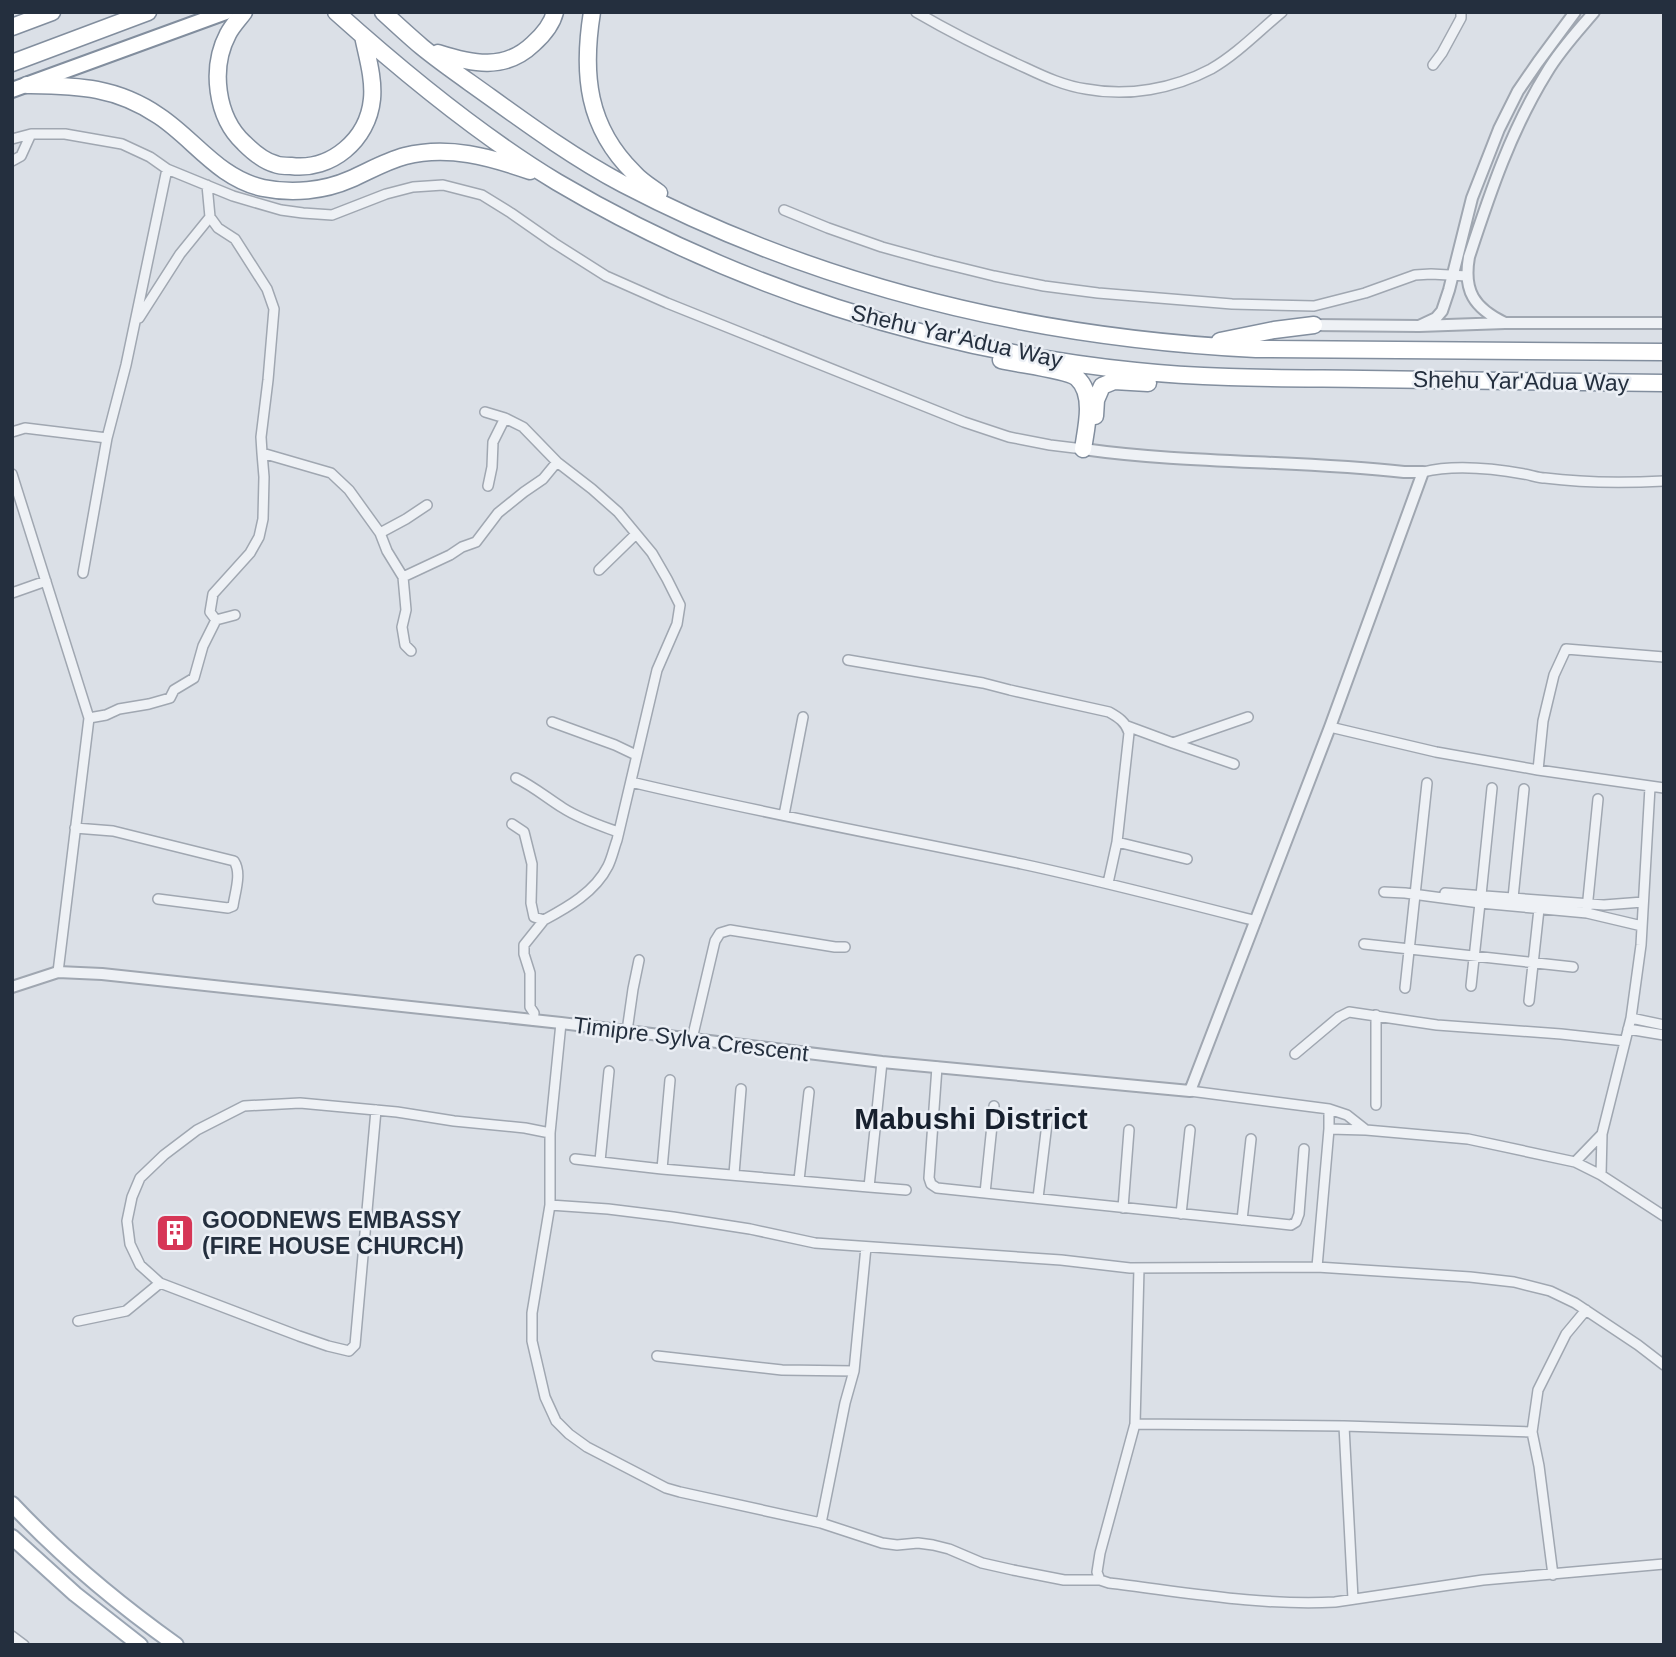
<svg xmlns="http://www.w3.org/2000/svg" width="1676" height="1657" font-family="Arial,sans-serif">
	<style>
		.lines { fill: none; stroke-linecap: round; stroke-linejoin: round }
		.minor-casing { stroke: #a0a7b1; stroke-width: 12 }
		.tertiary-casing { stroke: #a0a7b1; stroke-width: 14 }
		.primary-casing { stroke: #9aa5b3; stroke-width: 18 }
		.trunk-casing { stroke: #828e9e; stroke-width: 18 }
		.motorway-casing { stroke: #828e9e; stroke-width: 19 }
		.minor { stroke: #eef1f5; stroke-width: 9 }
		.tertiary { stroke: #eef1f5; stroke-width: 10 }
		.primary { stroke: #fff; stroke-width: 14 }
		.trunk { stroke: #fff; stroke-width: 14 }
		.motorway { stroke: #fff; stroke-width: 16 }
		.labels { text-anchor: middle; stroke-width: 5; stroke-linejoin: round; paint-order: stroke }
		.street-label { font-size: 23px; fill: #242f3e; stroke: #ebeff5 }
		.poi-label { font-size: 23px; font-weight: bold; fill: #242f3e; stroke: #ebeff5; text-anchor: start }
		.district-label { font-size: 30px; font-weight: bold; fill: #17202e; stroke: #ebeff5 }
	</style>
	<rect width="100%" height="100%" fill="#dbe0e7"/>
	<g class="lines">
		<!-- minor casing -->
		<g class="minor-casing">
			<path id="minor" d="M916,12C952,33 988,51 1026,68C1045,77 1065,86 1086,89C1128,97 1173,89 1211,69C1237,54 1259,31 1282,12
				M1433,65L1442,53L1461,18V12
				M12,139L31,134H65L122,144L150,157L167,169L233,196L281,210L303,213L332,215L386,194L413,187L443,185L482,195L511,213L554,243L606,276L667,303L964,422L1009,437L1050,445L1083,449
				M12,161L21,156L31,134
				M207,185L210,217L218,228L235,239L267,289L274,309L268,380L261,437L262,453L331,473L349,490L380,533L387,551L403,577L406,610L402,627L405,645L411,651
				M784,210L828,228L882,247L933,261L994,276L1044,286L1098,293L1232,304L1314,306L1365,293L1415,275L1431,274L1467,276
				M139,318L180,254L210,217
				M485,412L505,418L523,427L557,462
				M12,432L25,428L107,438L126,365L167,169
				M1423,472C1455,464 1491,468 1524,474C1531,475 1538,478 1545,478C1584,483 1624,483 1664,481
				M12,474L89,718
				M488,486L492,467L493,442L505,418
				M380,533L406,519L427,505
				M599,570L636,534
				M83,573L107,438
				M403,577L450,555L462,547L476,542L498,513L524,492L543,479L557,462L592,489L618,512L652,553L667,579L680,605L677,624L657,670L617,840C614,848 612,858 608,866C595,892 568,907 544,920L534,917L531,903L532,864L524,832L512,824
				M12,593L46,581
				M235,615L216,620L210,612L213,594L250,553L259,537L263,519L264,477L262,453
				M848,660L983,683L1010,690L1109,712C1118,717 1126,722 1129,733L1117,842L1108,883
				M552,722L615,745L636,755
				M1127,726L1173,743L1248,717
				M1330,727L1436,752L1538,770L1664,788
				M1173,743L1234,764
				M1538,770L1543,721L1554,675L1566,649L1664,657
				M516,778C533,786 547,798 563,808C580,819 599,825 618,832
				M631,782C761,813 892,837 1022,864C1101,881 1178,901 1256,921
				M784,815L803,717
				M75,828L113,831L234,861C242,873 235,892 233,906L228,908L158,899
				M1117,842L1187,859
				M1384,892L1405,893L1480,903L1587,913L1642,926
				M1445,893L1604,905L1643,902
				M1481,895L1492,788
				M1513,898L1524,789
				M1587,909L1598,799
				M1364,944L1573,967
				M58,972L89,718L106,715L119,709L149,704L170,698L174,690L194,678L203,646L216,620
				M1471,986L1480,903
				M1405,988L1427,783
				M1529,1001L1539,909
				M1376,1015V1105
				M1631,1018L1664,1025
				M533,1020L534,1013L530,1007V973L524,954V945L544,920
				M561,1023L550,1133V1205L532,1313V1341L545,1397L556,1421L569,1434L587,1447L666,1488L680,1492L821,1523L882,1543L897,1545L918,1543L933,1545L949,1549L982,1563L1013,1570L1064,1580H1100
				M1628,1029L1664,1035
				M627,1031L633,989L639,960
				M692,1039L715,941L720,933L730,930L835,947H845
				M1295,1054L1339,1017L1349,1012L1437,1025L1561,1034L1625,1041
				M937,1067L929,1178L931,1184L937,1188L1291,1225L1296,1222L1299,1214L1304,1149
				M1190,1091L1329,1109L1347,1115L1366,1130
				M376,1110L355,1345L349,1351L328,1346L299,1336L160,1283L140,1265L130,1244L127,1221L132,1197L140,1178L164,1155L197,1130L244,1106L300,1103L397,1112L454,1121L525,1128L550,1133
				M1329,1129L1366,1130L1468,1139L1575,1162L1601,1175L1664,1216
				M575,1159L662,1169L869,1187L882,1062
				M600,1161L609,1071
				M1575,1162L1602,1134
				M662,1169L670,1080
				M734,1174L741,1089
				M1601,1175L1602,1134L1631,1018L1641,945L1650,787
				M799,1180L809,1092
				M869,1187L906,1190
				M985,1193L994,1106
				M1038,1198L1048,1115
				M550,1205L608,1209L673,1217L750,1229L815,1243L1061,1260L1130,1268L1317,1267L1470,1277L1514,1282L1550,1291L1575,1303L1638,1345L1664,1365
				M1123,1208L1129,1130
				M1181,1214L1190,1130
				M1242,1220L1251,1139
				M1317,1267L1329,1129V1109
				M1139,1268L1135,1424L1100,1553L1097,1572L1100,1580L1109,1583C1184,1592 1260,1606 1335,1602L1483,1580L1664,1564
				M78,1321L126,1311L160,1283
				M657,1356L782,1370L854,1371
				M1135,1424L1344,1426L1532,1432
				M1344,1426L1353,1599
				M821,1523L845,1403L854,1371L866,1247
				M1553,1575L1539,1466L1532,1432L1538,1390L1566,1334L1586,1310
				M12,1636L24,1645"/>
		</g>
		<!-- tertiary casing -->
		<g class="tertiary-casing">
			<path id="tertiary" d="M1505,323C1474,308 1463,291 1469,257C1490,193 1511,130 1547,72C1560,50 1577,32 1594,12
				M1314,325L1419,326L1505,323H1664
				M1419,326L1436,318L1442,311L1449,290L1472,198L1499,129L1518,91L1538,62L1575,12
				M12,987L58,972L102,974L561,1023L882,1062L1190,1091L1330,727L1423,472H1404C1297,460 1189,464 1083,449"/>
		</g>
		<!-- primary casing -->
		<g class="primary-casing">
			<path id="primary" d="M12,1504C62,1557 117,1603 176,1645
				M12,1537L75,1594L140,1645"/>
		</g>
		<!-- trunk casing -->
		<g class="trunk-casing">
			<path id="trunk" d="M12,90L226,12"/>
		</g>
		<!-- motorway casing -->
		<g class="motorway-casing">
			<path id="motorway" d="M244,12C239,19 232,26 228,34C210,68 216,117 244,143C252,151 264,161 275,164C279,166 286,166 291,166C331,171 368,140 372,99C374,78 367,56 363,36
				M336,12C404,73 479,135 557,182C733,286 932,350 1136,371C1211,379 1288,378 1364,379C1464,380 1564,381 1664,383
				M383,12C396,24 409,36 422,47C444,65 468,81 490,97C533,128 576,159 623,184C820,287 1035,338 1256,349L1664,352
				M592,12C582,74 587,127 634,173C641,181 651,187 659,193
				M12,27L52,12
				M438,53C472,64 505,71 533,44C542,36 552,24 555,12
				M12,63L148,12
				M27,85C77,86 115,86 159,116C194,139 218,178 263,188C292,194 324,191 351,179C369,171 386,161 405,156C448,145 490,157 530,171
				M1220,341L1274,330L1314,325
				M1001,360C1016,364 1068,370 1077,378C1086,386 1088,399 1088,409C1088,422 1085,436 1083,449
				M1095,416L1096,400L1102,386L1114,381L1148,383"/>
		</g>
		<!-- minor -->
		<use href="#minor" class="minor"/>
		<!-- tertiary -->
		<use href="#tertiary" class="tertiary"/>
		<!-- primary -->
		<use href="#primary" class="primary"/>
		<!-- trunk -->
		<use href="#trunk" class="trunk"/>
		<!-- motorway -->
		<use href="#motorway" class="motorway"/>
	</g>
	<!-- icons -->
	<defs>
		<g id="building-square" transform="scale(2.0125)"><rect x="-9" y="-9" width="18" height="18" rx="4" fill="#d63656" stroke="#ebeff5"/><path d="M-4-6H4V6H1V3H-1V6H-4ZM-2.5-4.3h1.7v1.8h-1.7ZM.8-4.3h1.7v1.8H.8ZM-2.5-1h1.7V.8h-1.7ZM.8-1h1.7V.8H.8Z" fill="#fff"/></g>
	</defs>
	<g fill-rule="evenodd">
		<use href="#building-square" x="175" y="1233"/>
	</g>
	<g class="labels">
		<!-- street labels -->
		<g class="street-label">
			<text transform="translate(957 336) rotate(13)" y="8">Shehu Yar'Adua Way</text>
			<text transform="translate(1521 381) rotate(1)" y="8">Shehu Yar'Adua Way</text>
			<text transform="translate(691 1039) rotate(7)" y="8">Timipre Sylva Crescent</text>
		</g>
		<!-- poi labels -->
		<g class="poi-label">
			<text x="202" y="1228">GOODNEWS EMBASSY<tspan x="202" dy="26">(FIRE HOUSE CHURCH)</tspan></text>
		</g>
		<!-- district labels -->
		<g class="district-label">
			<text x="971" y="1129">Mabushi District</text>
		</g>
	</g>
	<!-- border -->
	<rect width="1676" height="1657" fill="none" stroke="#242f3e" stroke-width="28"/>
</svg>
